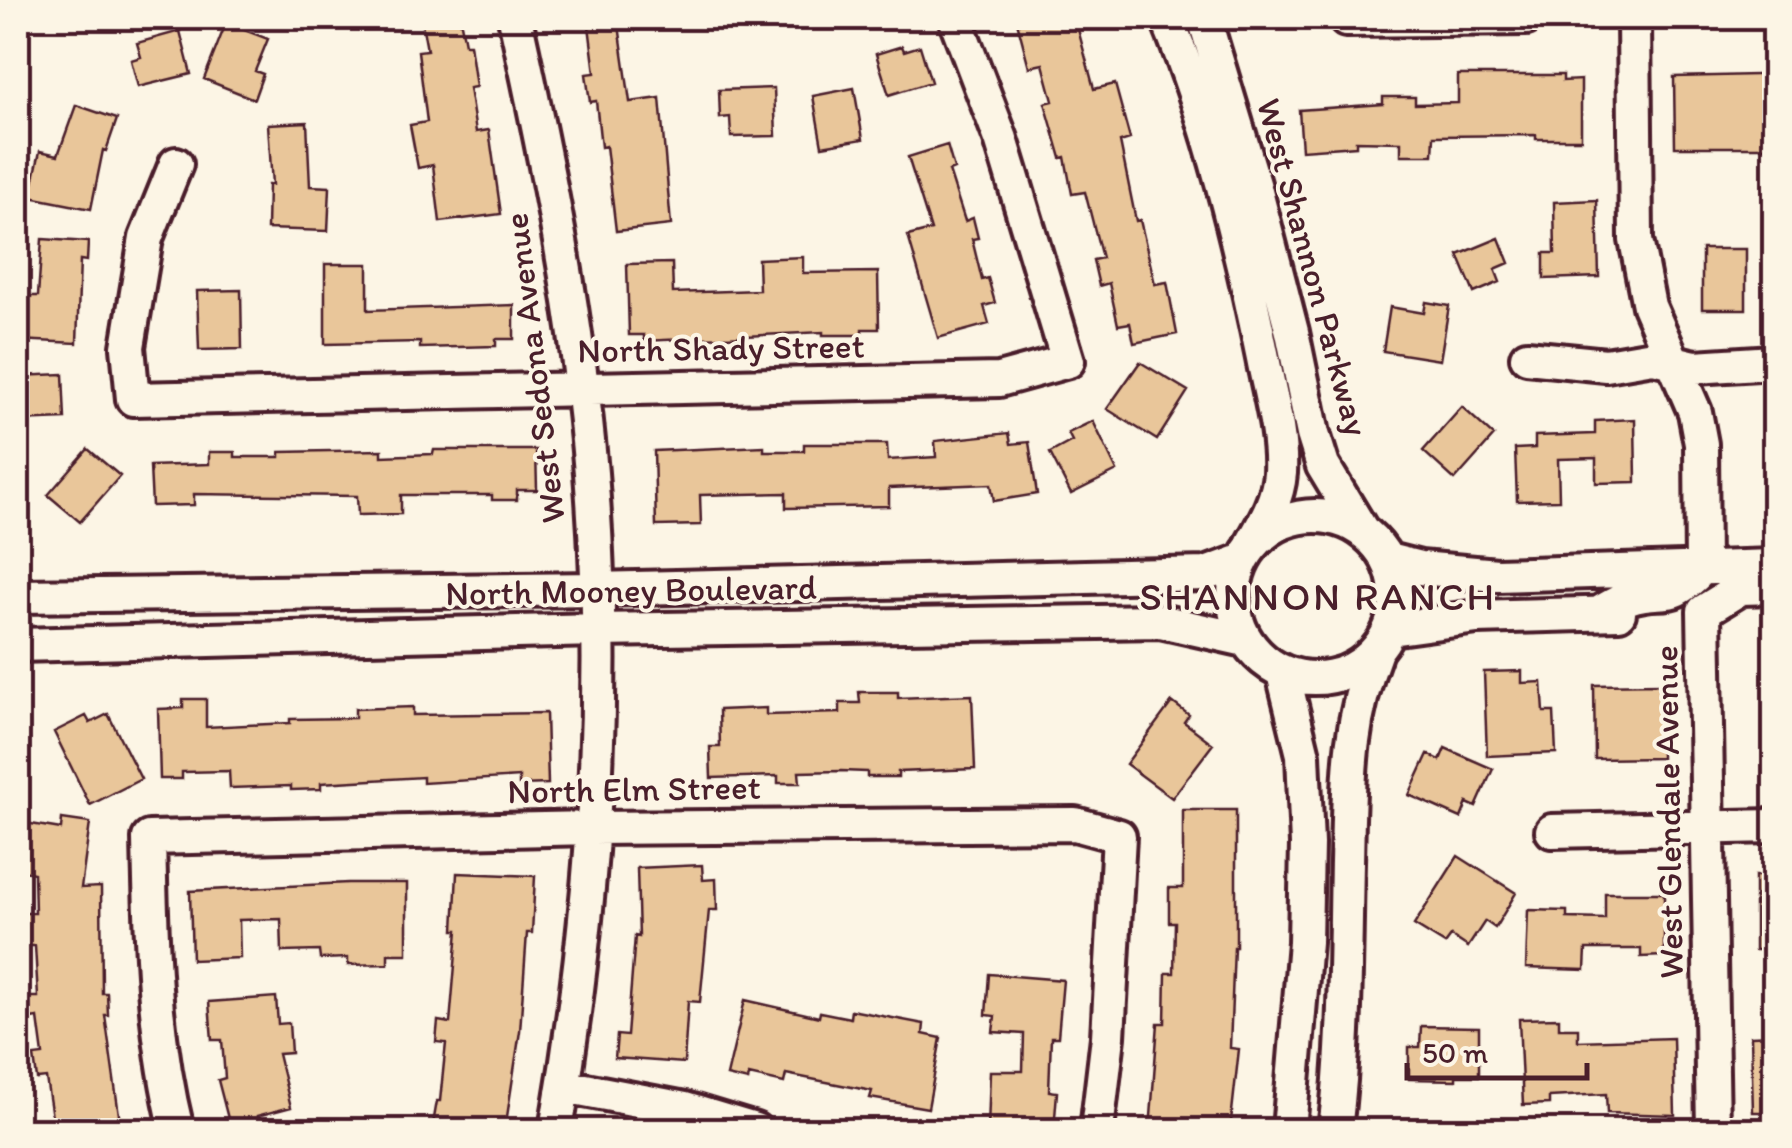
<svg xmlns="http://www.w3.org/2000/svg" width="1792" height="1148" font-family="Itim,sans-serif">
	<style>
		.building { fill: #e9c69a; stroke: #4a1f2b; stroke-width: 2.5 }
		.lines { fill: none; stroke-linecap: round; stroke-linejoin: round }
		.minor-casing { stroke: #4a1f2b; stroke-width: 40 }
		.minor { stroke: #fcf5e5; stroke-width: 32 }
		.labels { text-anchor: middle; stroke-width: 8; stroke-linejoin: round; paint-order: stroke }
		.street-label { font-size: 35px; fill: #4a1f2b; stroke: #fcf5e5 }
		.quarter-label { font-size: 40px; letter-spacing: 2.5px; fill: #4a1f2b; stroke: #fcf5e5 }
	</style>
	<rect width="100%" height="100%" fill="#fcf5e5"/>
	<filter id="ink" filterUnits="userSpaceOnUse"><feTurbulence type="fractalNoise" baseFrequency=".01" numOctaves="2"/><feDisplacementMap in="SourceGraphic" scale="20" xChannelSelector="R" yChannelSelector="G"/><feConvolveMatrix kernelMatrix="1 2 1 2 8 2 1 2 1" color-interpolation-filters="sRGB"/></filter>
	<g filter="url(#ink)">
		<!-- building -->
		<path class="building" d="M421,18H460L465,44H470L476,87L469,88L476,132L489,130L501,214L440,222L433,165L418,168L410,125L427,122L418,51L427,50Z
			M588,18H618L630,102L660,98L671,225L616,231L606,146L601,147L596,101L590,102L586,74L595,73Z
			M1016,18H1075L1094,89L1115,84L1130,139L1120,142L1136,221L1140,220L1155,284L1167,282L1177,334L1134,343L1130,323L1118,325L1109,283L1099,286L1093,260L1102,258L1085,192L1072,194L1065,157L1061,158L1045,103L1053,101L1043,64L1029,67Z
			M226,23L268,39L255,71L263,74L254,99L204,79Z
			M180,31L191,74L138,87L131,60L141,57L137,43Z
			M902,46L904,51L920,46L931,82L889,95L876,54Z
			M1458,75H1563V81L1581,80V139H1536V135L1434,136L1433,155H1401V142L1356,141V146L1302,150L1299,110L1383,104V97H1415V104L1458,103Z
			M1756,75H1774V147H1675L1674,77Z
			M774,88L776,136L731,137L730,117L720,118L719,90Z
			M854,88L863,139L822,146L813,96Z
			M76,105L117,119L106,151L103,150L91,209L30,197L40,151L58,155Z
			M307,122L310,186L330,187L328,231L267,229L268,185H272L268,124Z
			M947,145L954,169L949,171L965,221L973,218L978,238L972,239L982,280L988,278L995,303L984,306L989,324L938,338L908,236L931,230L908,157Z
			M1597,200L1599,277L1544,279V253H1555L1554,202Z
			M1499,238L1509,263L1495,269L1500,282L1474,293L1458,255Z
			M42,239L88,242L87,261L80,260L77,343L18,340V296H38Z
			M1702,249H1746V309H1702Z
			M803,257V273L878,272L879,329H862V335H823V332L644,341V335H629L627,264L672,263L673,293L759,290L758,259Z
			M325,264H368V310L514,305V339H496V346L420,348V342L325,344Z
			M241,290L242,349L199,350L197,291Z
			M1426,302L1449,306L1440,360L1383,351L1390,307L1424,313Z
			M1140,362L1188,391L1157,440L1107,409Z
			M63,374L65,419L18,421V376Z
			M1462,407L1494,436L1455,480L1423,451Z
			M1635,419L1636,482L1596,483V458L1558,459L1559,500L1517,501L1515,449L1535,448V436L1595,434V421Z
			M1093,421L1117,471L1071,494L1050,453L1072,441L1068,433Z
			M1009,433L1011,444L1029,442L1037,494L994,501L991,484L889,488V506L786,508V493L700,495L701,525L656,526L654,451L764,446V451H804V444H887L888,460L936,457L935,441Z
			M88,449L120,476L80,522L48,495Z
			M382,450V456L433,454L434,450H536L537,490H517V500H492V495H401V514L358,515L357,496L194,494V505L152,506L150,466L209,464V452H235V457H280V452Z
			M1522,671V683L1542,682L1544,712H1554L1556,753L1487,756L1484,672Z
			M1660,684L1661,758L1595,759L1594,685Z
			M859,692H898V698L972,695L975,769L898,772V777H867V772L841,771L799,772L800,783H778V776L711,778L710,747H720L719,710L766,708V715L840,713V703H860Z
			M183,699H206V727L290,723V719L355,718V709L413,707V715L546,713L548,784L519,785V777L423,783V777L321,783V789L291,790V786L230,788L229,771L182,772V779H160L158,709L183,708Z
			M1172,702L1189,715L1184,722L1213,744L1172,798L1126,764Z
			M108,714L141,779L90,805L54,732L86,716L90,723Z
			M1445,748L1493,769L1476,807L1467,803L1461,818L1409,795L1428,754L1440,760Z
			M1183,810H1236V947H1234L1230,1048L1239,1049L1230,1130H1150L1158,1023H1165L1166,973H1174L1175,922H1169V888H1183Z
			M62,819L90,823L81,888L101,887L102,993H107L108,1015H105L121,1129L54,1130L46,1078L37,1079L34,1056L43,1055L38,1018L30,1019L28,997H38L35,946H25V913H35L34,873L18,870L25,823L61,829Z
			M1458,856L1516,893L1495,928L1485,921L1468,947L1451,936L1445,944L1414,925Z
			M702,865L703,880L716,879L717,910H709L700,1002L688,1001L684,1063L615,1058L617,1035L627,1036L635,936L639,937L637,868Z
			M457,873L535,876L532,933H527L520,1031L505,1130H432L437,1101H440L446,1043L436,1042L438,1021L450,1023L458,930H454Z
			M1755,876H1774V950H1755Z
			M348,883H407V954H388V964L348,965V958L320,959L319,951L282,952L281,919L239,920L240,958L192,960L190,891Z
			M1605,893H1664V956L1641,957V949H1586L1585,970L1526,968L1528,910L1567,911V918L1605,919Z
			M989,974L1063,980L1058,1037H1051L1049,1091L1057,1092L1054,1130H988L990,1071H1023L1024,1034L993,1032L995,1016L986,1015Z
			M276,997L278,1024L289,1023L291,1053L278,1054L291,1107L257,1116L259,1126L231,1130L218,1080L225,1078L222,1040H212L209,1002Z
			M745,1000L819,1017L820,1012L850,1018L851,1010L924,1024L923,1034L941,1038L928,1108L870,1098L872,1091L786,1074L784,1083L749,1075L748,1081L727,1076Z
			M1559,1018V1028H1578V1041L1673,1038L1675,1115L1607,1113L1606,1094L1549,1097V1104L1523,1105L1519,1019Z
			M1421,1026L1479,1027V1076H1456V1080L1409,1079V1047H1420Z
			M1774,1035V1112H1753L1751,1036Z"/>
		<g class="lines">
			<!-- minor casing -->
			<g class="minor-casing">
				<path id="minor" d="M515,18C548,168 578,319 591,473C609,691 593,916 556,1130
					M1167,18C1211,126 1240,244 1263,358C1270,395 1282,435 1280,473C1278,499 1265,521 1252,544
					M1204,18L1254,184L1292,332L1313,434L1323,466L1361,529
					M1346,20L1526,18
					M176,164L146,238L128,347L133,399L999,380L1068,361L1001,139L955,18
					M1527,357L1606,365L1653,357L1695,367L1774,362
					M1234 597a81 81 0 1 1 162 0a81 81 0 1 1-162 0Z
					M1388,560L1420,568L1497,575L1774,566
					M18,596L596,589L1206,574L1241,561
					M1599,613C1608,608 1618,601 1628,598C1668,585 1665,606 1702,569L1701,444L1695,412L1649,306L1636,240L1634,18
					M1390,629L1477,617L1619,613
					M18,645L597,630L1160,621L1245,640
					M1283,673L1303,755L1307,844L1305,942L1289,1130
					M1552,831L1774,826
					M564,1086L685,1109L755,1130
					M177,1130C153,1033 151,937 149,838L591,828L1075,824L1119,836L1108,1037L1097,1130
					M1335,1130C1346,1041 1345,952 1347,862C1349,784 1347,725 1376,651
					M1713,1130L1704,611L1741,588L1774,587"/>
			</g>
			<!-- minor -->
			<use href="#minor" class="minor"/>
		</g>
	</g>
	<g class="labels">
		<!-- street labels -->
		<g class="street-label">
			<text transform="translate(1313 267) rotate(75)" y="12">West Shannon Parkway</text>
			<text transform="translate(721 348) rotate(-1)" y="12">North Shady Street</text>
			<text transform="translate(534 368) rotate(-97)" y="12">West Sedona Avenue</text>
			<text transform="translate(631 590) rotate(-1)" y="12">North Mooney Boulevard</text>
			<text transform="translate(634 789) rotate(-1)" y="12">North Elm Street</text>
			<text transform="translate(1668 812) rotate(-91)" y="12">West Glendale Avenue</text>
		</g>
		<!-- quarter labels -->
		<g class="quarter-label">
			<text x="1318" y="610">SHANNON RANCH</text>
		</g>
	</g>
	<!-- margin -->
	<rect width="1792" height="1148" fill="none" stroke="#fcf5e5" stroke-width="60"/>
	<rect x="30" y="30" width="1732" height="1088" fill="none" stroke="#4a1f2b" stroke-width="4" filter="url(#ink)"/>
	<!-- scale -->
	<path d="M1407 1063v15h180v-15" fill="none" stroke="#4a1f2b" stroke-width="5"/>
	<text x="1422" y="1063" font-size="30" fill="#4a1f2b" stroke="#fcf5e5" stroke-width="8" paint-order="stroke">50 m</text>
</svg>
